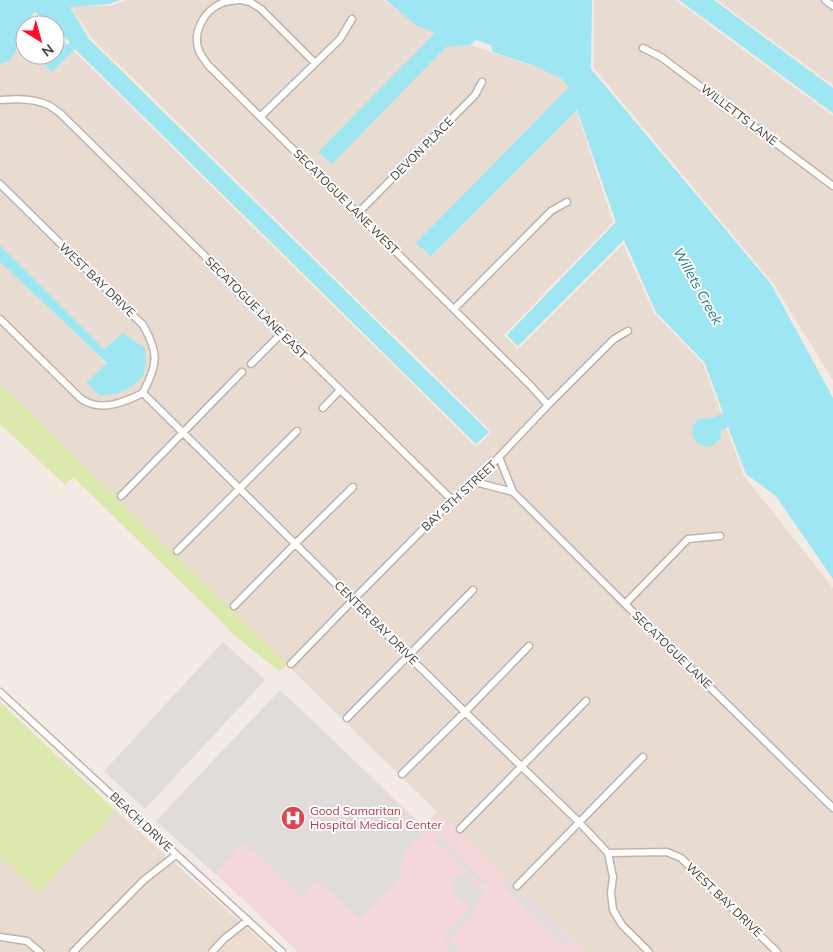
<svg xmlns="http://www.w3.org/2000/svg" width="833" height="952" font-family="Mulish,sans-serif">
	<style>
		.residential { fill: #e7dbd2 }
		.education { fill: #ecdbce }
		.medical { fill: #f4d7db }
		.green { fill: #dde8ac }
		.parking { fill: #e0dcda }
		.water { fill: #9ee6f2 }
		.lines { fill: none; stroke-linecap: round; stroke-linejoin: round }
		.minor-casing { stroke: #c1b3aa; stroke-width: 9 }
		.minor { stroke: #fff; stroke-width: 6 }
		.labels { text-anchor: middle; stroke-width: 4; stroke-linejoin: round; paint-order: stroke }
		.street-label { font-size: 12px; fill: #453a34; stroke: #fff }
		.health-label { font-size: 12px; fill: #be3a42; stroke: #fff; text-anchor: start }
		.water-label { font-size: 14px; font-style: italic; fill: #247b8a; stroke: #fff }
	</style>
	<rect width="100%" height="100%" fill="#f3eae4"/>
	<!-- residential -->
	<path class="residential" d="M127,0H383L406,16L417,26L436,32L319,152L332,163L446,47L470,45L542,69L562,78L570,86L417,243L432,256L576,110L613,222L504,335L518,349L623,244L654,313L703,364L744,476L833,588V952H584L437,812L0,383V262L107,364L119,393L104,349L0,245V64L7,62L17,43L25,34V55H34L52,72L73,50L476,447L492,432L92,38L70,6H111Z
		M594,0H675L833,116V380L773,283L594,68Z
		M717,0H833V85Z
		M115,810L245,926L219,952H0V857L39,892Z"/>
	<!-- education -->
	<path class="education" d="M245,926L273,952H219Z"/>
	<!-- medical -->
	<path class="medical" d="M288,697L423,826L437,812L584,952H298L165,825Z"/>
	<!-- green -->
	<path class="green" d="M0,383L287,664L279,671L235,636L219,619L73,477L65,485L0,424Z
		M0,702L115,810L103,823L105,825L96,835L87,840L39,892L0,857Z"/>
	<!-- parking -->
	<path class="parking" d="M223,642L265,680L145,809L104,771Z
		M280,690L424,831L423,833L404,854L397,882L360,920L318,880L302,897L244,843L215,874L156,821Z
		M439,836L486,881L482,885L434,841Z
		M464,873L486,894L472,909L474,911L449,940L461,952H452L444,944L448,940L443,936L470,908L450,889L455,884L453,882L458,876L460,877Z
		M508,880L569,940L564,945L502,885Z"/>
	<!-- water -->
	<path class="water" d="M0,0H120L109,4L70,7L89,39L489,432L476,444L75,49L52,72L34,55H55V34L67,45L70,42L55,29V25H50L35,12L31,16L37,21L34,25H25V34L17,43L15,53L7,62L0,64Z
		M386,0H592L591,69L771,284L833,398V579L776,496L746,474L728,427L721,430V438L712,446H702L695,441L692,433L693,426L698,419L713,418L723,413L705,363L656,312L624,240L518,346L507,335L616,222L577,110L431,256L416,243L569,87L561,78L532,65L493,52L491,45L476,40L470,45L446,47L332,164L318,152L435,33L417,26Z
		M679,0H714L833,88V113Z
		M0,245L104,349L123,333L145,348L146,361L143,376L134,385L119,393L101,396L86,383L107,363L0,262Z"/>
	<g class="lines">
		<!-- minor casing -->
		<g class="minor-casing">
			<path id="minor" d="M238,0C233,1 227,1 222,3C203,11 190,35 201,55C203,58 206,62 208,65L530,385L548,405
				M241,0L250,2L261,9L315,63
				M825,0L833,6
				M643,48L661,57L833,186
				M0,100C16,99 33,98 48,105C52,107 57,111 61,114L452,500
				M260,117L340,39L352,19
				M0,184L143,325C160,355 157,363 143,393
				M358,213L475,95L482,82
				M454,309L551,211L567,202
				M0,319L74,392C77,395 80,398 83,400C102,412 125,402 143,393
				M251,364L282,333
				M143,393L465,712L579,822L608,853
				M323,408L340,390
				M499,457L513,492L625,604L833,808
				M475,482L513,492
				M121,496L242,372
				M177,551L297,431
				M625,604L688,539L720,536
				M234,606L296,543L353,487
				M291,664L353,600L452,500L475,482L499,457L548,405L614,339L628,331
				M0,692L282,952
				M347,718L473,590
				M402,774L465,712L529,646
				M460,829L586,701
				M608,853L667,852L681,858L777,952
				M608,853L613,877L611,893L613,910L622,925L649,952
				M517,886L643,757
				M0,937L27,941L40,952
				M73,952L144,880L176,855
				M212,952L224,939L248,920"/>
		</g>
		<!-- minor -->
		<use href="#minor" class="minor"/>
	</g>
	<!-- icons -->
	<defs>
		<g id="hospital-disc" transform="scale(1.25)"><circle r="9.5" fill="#e0444e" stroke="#fff"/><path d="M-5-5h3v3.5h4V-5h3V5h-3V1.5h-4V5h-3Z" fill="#fff"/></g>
	</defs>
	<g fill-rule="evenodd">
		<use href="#hospital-disc" x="293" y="818"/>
	</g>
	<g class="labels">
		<!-- street labels -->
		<g class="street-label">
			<text transform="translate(739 115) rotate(37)" y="4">WILLETTS LANE</text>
			<text transform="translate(422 149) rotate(-45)" y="4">DEVON PLACE</text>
			<text transform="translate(346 202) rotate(45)" y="4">SECATOGUE LANE WEST</text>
			<text transform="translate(97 280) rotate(44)" y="4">WEST BAY DRIVE</text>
			<text transform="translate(256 308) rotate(45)" y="4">SECATOGUE LANE EAST</text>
			<text transform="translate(459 496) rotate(-43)" y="4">BAY 5TH STREET</text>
			<text transform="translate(376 623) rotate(45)" y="4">CENTER BAY DRIVE</text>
			<text transform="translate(672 650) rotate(44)" y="4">SECATOGUE LANE</text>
			<text transform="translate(141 822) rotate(43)" y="4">BEACH DRIVE</text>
			<text transform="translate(724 900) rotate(44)" y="4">WEST BAY DRIVE</text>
		</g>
		<!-- health labels -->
		<g class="health-label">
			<text x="310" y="815">Good Samaritan<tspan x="310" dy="14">Hospital Medical Center</tspan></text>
		</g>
		<!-- water labels -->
		<g class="water-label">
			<text transform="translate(698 286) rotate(61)" y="5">Willets Creek</text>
		</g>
	</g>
	<!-- north arrow -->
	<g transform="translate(40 40) rotate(143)"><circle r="24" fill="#ffffff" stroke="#b5b0ae"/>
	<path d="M0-4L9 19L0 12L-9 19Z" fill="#ff0f2b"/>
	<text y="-8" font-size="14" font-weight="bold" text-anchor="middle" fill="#453a34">N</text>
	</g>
</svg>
